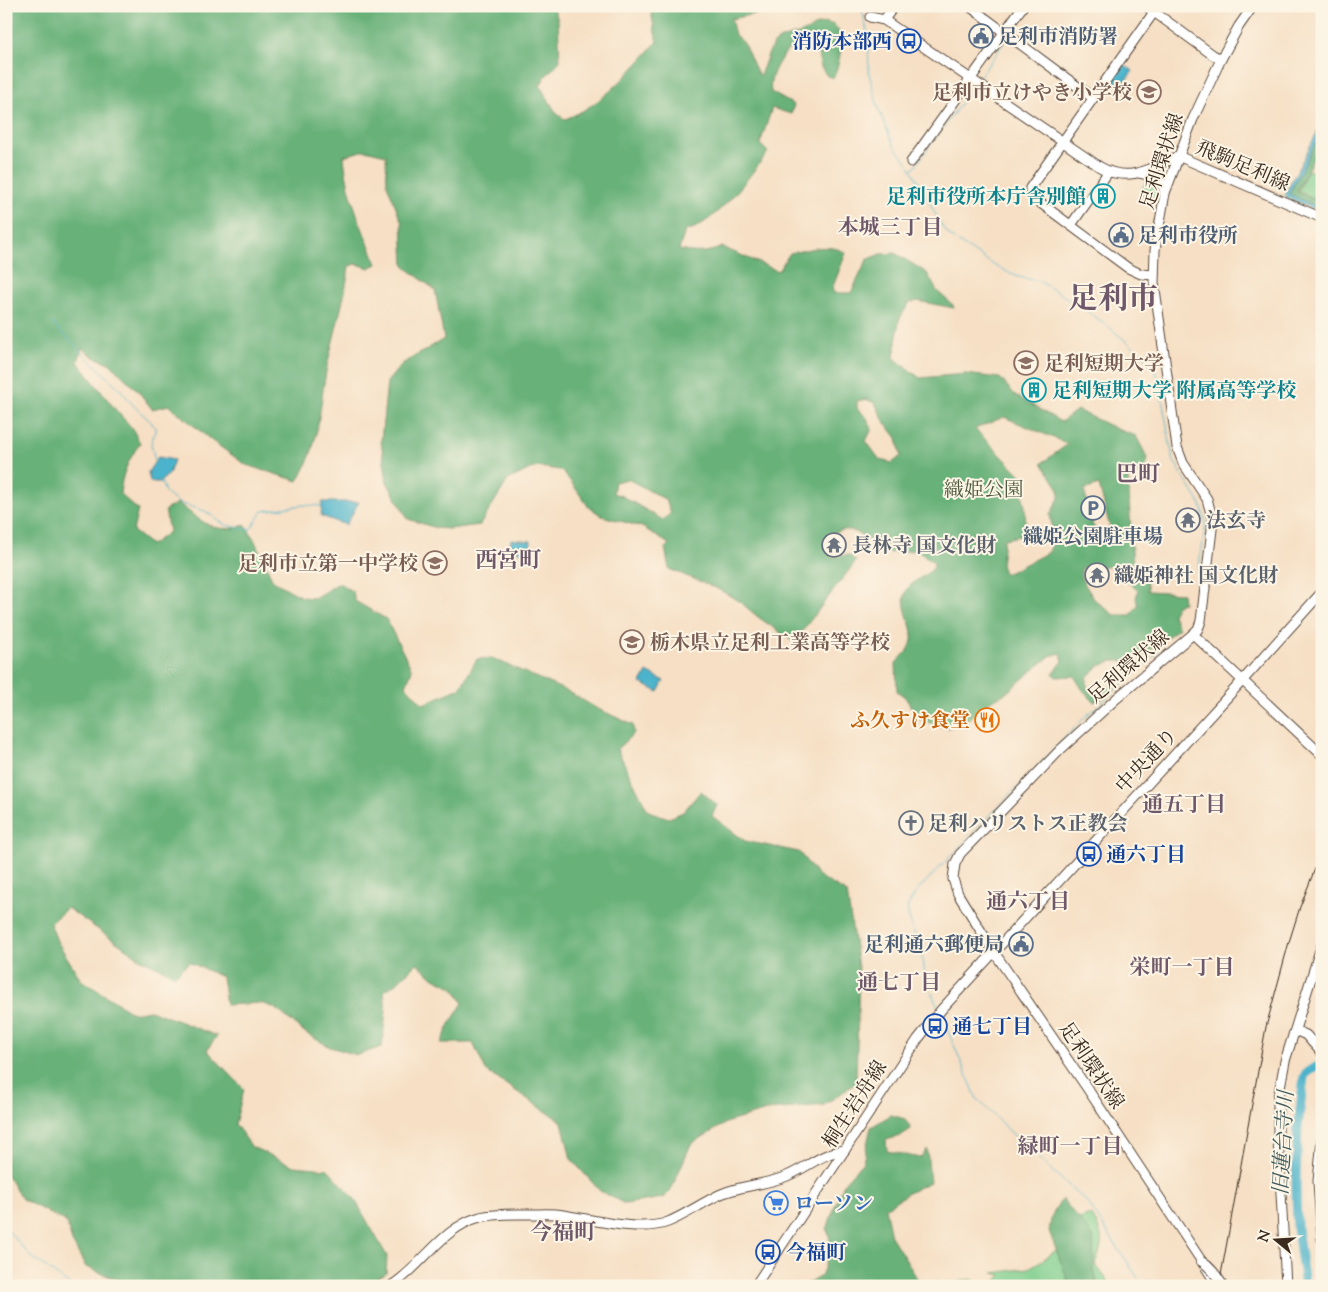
<svg xmlns="http://www.w3.org/2000/svg" width="1328" height="1292" font-family="'Sorts Mill Goudy','Noto Serif JP',serif">
	<style>
		.green { fill: #7fce8e; stroke: #5d7c56 }
		.forest { fill: #67b179; stroke: #516e4c; fill-rule: evenodd }
		.water { fill: #4cb3cb; stroke: #446e74 }
		.lines { fill: none; stroke-linecap: round; stroke-linejoin: round }
		.stream { stroke: #4cb3cb; stroke-width: 1 }
		.river { stroke: #4cb3cb; stroke-width: 9 }
		.secondary-casing { stroke: #574537; stroke-width: 11 }
		.primary-casing { stroke: #574537; stroke-width: 11 }
		.secondary { stroke: #fff; stroke-width: 9 }
		.primary { stroke: #fff; stroke-width: 9 }
		.rail { stroke: #3b2a1e; stroke-width: 1 }
		.primary-bridge-casing { stroke: #574537; stroke-width: 11; stroke-linecap: butt }
		.primary-bridge { stroke: #fff; stroke-width: 9 }
		.labels { text-anchor: middle; stroke-width: 4; stroke-linejoin: round; paint-order: stroke }
		.service-label { font-size: 20px; font-weight: bold; fill: #4e5e75; stroke: #fcf5e5; text-anchor: start }
		.transit-label { font-size: 20px; font-weight: bold; fill: #164399; stroke: #fcf5e5; text-anchor: start }
		.education-label { font-size: 20px; font-weight: bold; fill: #785e54; stroke: #fcf5e5; text-anchor: end }
		.street-label { font-size: 20px; fill: #3b2a1e; stroke: #fcf5e5 }
		.culture-label { font-size: 20px; font-weight: bold; fill: #0d838f; stroke: #fcf5e5; text-anchor: end }
		.park-label { font-size: 20px; fill: #4f5b40; stroke: #fcf5e5 }
		.worship-label { font-size: 20px; font-weight: bold; fill: #5b616d; stroke: #fcf5e5; text-anchor: start }
		.food-label { font-size: 20px; font-weight: bold; fill: #c56008; stroke: #fcf5e5; text-anchor: end }
		.shop-label { font-size: 20px; font-weight: bold; fill: #366cbe; stroke: #fcf5e5; text-anchor: start }
		.neighbourhood-label { font-size: 21px; font-weight: bold; fill: #6e586a; stroke: #fcf5e5 }
		.water-label { font-size: 21px; font-style: italic; fill: #415a5b; stroke: #fcf5e5 }
		.quarter-label { font-size: 22px; font-weight: bold; fill: #6e586a; stroke: #fcf5e5 }
		.town-label { font-size: 30px; font-weight: bold; fill: #6e586a; stroke: #fcf5e5 }
	</style>
	<rect width="100%" height="100%" fill="#fcf5e5"/>
	<filter id="ink" filterUnits="userSpaceOnUse"><feTurbulence type="fractalNoise" baseFrequency=".02" numOctaves="2"/><feDisplacementMap in="SourceGraphic" scale="10" xChannelSelector="R" yChannelSelector="G"/><feConvolveMatrix kernelMatrix="1 2 1 2 8 2 1 2 1" color-interpolation-filters="sRGB"/></filter>
	<filter id="wash" filterUnits="userSpaceOnUse"><feTurbulence type="fractalNoise" baseFrequency=".0096" numOctaves="4" result="noise"/><feDisplacementMap in="SourceGraphic" scale="20" xChannelSelector="R" yChannelSelector="G"/><feGaussianBlur stdDeviation="1.12" result="paint"/><feColorMatrix in="noise" values="0 0 0 0 0 0 0 0 0 0 0 0 0 0 0 0 0 1.4 0 .05"/><feComposite in="paint" operator="in"/></filter>
	<g filter="url(#wash)">
		<rect width="100%" height="100%" fill="#f6dfc4"/>
		<!-- green -->
		<path class="green" d="M1308,170L1322,175V202L1298,191Z
			M1153,178L1160,185L1157,203L1141,194L1145,182Z
			M1091,1215C1104,1233 1104,1243 1095,1264L1112,1286H932L935,1282L950,1284L971,1279L980,1284H992L1001,1275L993,1273L1029,1268L1044,1259L1062,1246L1078,1219Z"/>
		<!-- forest -->
		<path class="forest" d="M6,6H553L558,20L560,61L545,77L540,86L557,114L565,119C603,105 630,72 657,42L651,12L652,6H777C760,16 749,14 731,19L735,35L743,42L758,74L760,75C764,67 769,48 775,43C783,36 794,36 804,32C809,31 812,26 817,25C851,13 841,63 833,78L827,76L821,67L817,51L808,46L791,47C781,57 768,76 771,92L794,105L791,114L772,108L760,144L768,152C750,176 714,226 685,231L679,250C695,253 707,254 722,247L778,271L790,253C809,250 829,242 846,253L832,289L834,293H851L867,260L880,254L895,253L927,273L937,291L953,305L954,308L917,301L909,303L899,320L894,358L920,378L965,374L1000,378L1015,395L1061,422L1077,410L1117,429L1136,436L1148,459L1145,469L1128,479L1133,569L1142,567L1144,570L1148,591L1182,593L1183,603L1177,605L1172,614L1179,628L1144,655L1126,661H1113L1099,666L1087,677V687L1091,693L1099,694L1116,683L1119,685L1099,700L1094,702L1082,689L1074,676L1056,677L1053,674L1063,661L1061,653L1050,656L1006,693L990,701L969,719L961,723L947,728L918,719L905,697L897,691L896,663C900,658 906,654 909,648C921,630 895,607 908,588C913,581 926,575 933,569L934,563L917,550L899,552L881,553C868,542 854,522 835,533C831,535 827,541 824,545L832,557L849,555L856,561L794,642L758,617L739,601L716,588L669,569L665,548L669,544L642,527L602,516L588,506L568,478L560,470L539,467L530,469L508,480L480,525L449,529L436,528L408,519L387,482L381,441L387,382L402,364L444,339L435,290L404,266L402,223L387,184L386,155L365,150L344,156C347,194 362,229 377,264L369,268L357,264L349,266C345,300 334,333 327,367C319,405 320,447 298,481L246,465L212,441L169,405L152,409L138,391L109,363L94,357L82,348L78,362L115,409L132,428L140,443C128,461 122,473 120,494L138,510L133,531L151,545L169,532L165,510L178,503C201,521 215,536 245,525L254,539L273,581L302,597L314,598L339,583L353,592L355,601L386,619L412,670L406,686L423,704L460,688L477,659L492,658L569,692L596,708L633,725L634,733L617,749L648,811L669,818L683,812L701,791L717,805L712,816L745,841L799,852L818,876L847,893L859,974L856,1083L824,1105L770,1110L728,1122L691,1144L671,1190L663,1198L625,1204L600,1191L571,1159L562,1122L486,1071L473,1043H441L451,1022L463,1003L454,988L434,978L417,963L397,983L384,991L386,1011L382,1047L357,1055L330,1047L307,1034L275,1008L261,1003L226,1005L222,977L189,962L175,975L141,959L67,908L50,923L57,941L81,980L133,1013L150,1010L217,1036L207,1050L244,1089L235,1124L252,1147L294,1166L328,1169L354,1198L387,1256L386,1274L363,1286H133L86,1267L72,1242L66,1222L22,1199L6,1174ZM866,399L875,403L884,421L897,438L901,456L892,463L880,460L866,441L872,429L867,418L857,408V401ZM1004,417L1068,444L1042,463L1059,489V498L1050,515L1054,538L1049,552L1008,573H1004L1001,565L1004,539L1020,536C1033,510 1019,499 1021,475L975,429ZM628,479L666,500L671,513L663,520L622,496L613,493L615,482ZM1099,485L1110,528L1100,533L1093,526L1084,490ZM1089,564L1095,569L1107,566L1122,576L1138,591L1136,598L1138,605L1131,615H1114L1094,599L1081,578V570Z
			M1322,131V142L1297,190V192L1322,203V209L1289,194Z
			M891,1115L905,1119L911,1129L900,1136L886,1140L887,1151L921,1158L927,1149L930,1182L908,1193L885,1208L891,1236L922,1286H804L821,1276L825,1266L830,1239L827,1230L831,1217L844,1183L863,1162L871,1127Z
			M1062,1199L1093,1236L1094,1271L1098,1286H1070L1049,1231L1052,1215Z"/>
		<!-- water -->
		<path class="water" d="M1124,64L1133,71L1121,86L1112,79Z
			M1322,123V131L1289,194L1322,209V213L1287,198L1285,194Z
			M158,457L174,460L169,474L160,482H150L148,472Z
			M322,502H359L346,525L321,516Z
			M511,539L531,541L530,552L510,550Z
			M647,672L664,681L658,692L641,683Z"/>
		<g class="lines">
			<!-- stream -->
			<path class="stream" d="M861,6L868,35L869,74L879,110L894,146L908,163
				M1011,33L1031,6
				M977,80L1007,39
				M910,166L943,228L951,237L997,267L1018,277L1039,281L1069,299L1104,323L1150,361L1158,377L1173,459L1184,478L1201,505L1206,525L1200,559L1194,618L1185,633L1152,658L1083,719L917,891L907,907L909,918L922,956L926,980L938,1007
				M913,169L974,85
				M52,323L121,390L133,405L151,422L155,428V432L151,444L155,461
				M161,482L166,494L179,503L205,511L225,525L250,530L263,511L303,505L322,506
				M941,1015L977,1099L1027,1148L1088,1203L1138,1278
				M6,1228L29,1255L71,1286"/>
			<!-- river -->
			<path class="river" d="M1305,1286L1297,1228L1296,1184L1298,1126L1304,1077L1306,1073L1315,1067"/>
		</g>
	</g>
	<g filter="url(#ink)">
		<g class="lines">
			<!-- secondary casing -->
			<g class="secondary-casing">
				<path id="secondary" d="M969,6L1093,98
					M870,17L884,20L1100,167C1129,184 1151,168 1178,156L1322,218
					M884,20L894,6
					M1221,59L1239,26L1253,6
					M911,162L1023,6
					M1139,173L1159,177L1165,193
					M1071,225L1109,171
					M1154,275L1141,274L1128,268L1031,196L1030,188L1154,12
					M1193,634L1322,755
					M1295,1030L1306,1035L1322,1053
					M1322,1139L1318,1181L1322,1240
					M391,1286C423,1266 441,1228 480,1217C497,1213 515,1214 532,1214C542,1214 553,1213 563,1215C591,1219 640,1233 668,1222C686,1215 703,1202 721,1194C742,1185 766,1185 787,1176C806,1168 824,1152 845,1150
					M1286,1286L1278,1138V1098L1285,1061L1322,944"/>
			</g>
			<!-- primary casing -->
			<g class="primary-casing">
				<path id="primary" d="M1146,6L1213,55L1221,59L1193,119L1165,193L1155,250L1154,282L1177,447L1183,463L1207,499L1213,521L1201,621L1198,629L1193,634L1117,698L1060,750L960,854L955,864L953,879L958,894L994,952L1087,1088L1218,1286
					M755,1286L918,1039L941,1010L1243,680L1322,592"/>
			</g>
			<!-- secondary -->
			<use href="#secondary" class="secondary"/>
			<!-- primary -->
			<use href="#primary" class="primary"/>
			<!-- rail -->
			<path class="rail" d="M1219,1286L1266,1027L1289,942L1300,907L1322,851"/>
			<!-- primary-bridge casing -->
			<g class="primary-bridge-casing">
				<path id="primary-bridge" d="M1201,1261C1211,1267 1217,1276 1223,1286"/>
			</g>
			<!-- primary-bridge -->
			<use href="#primary-bridge" class="primary-bridge"/>
		</g>
	</g>
	<!-- icons -->
	<defs>
		<g id="civic-ring" transform="scale(1.25)"><circle r="9.5" fill="#fcf5e5" stroke="#5c6f8a" stroke-width="1.5"/><path d="M-.6-6.5H3V-4.5H.6V-3L4-1V1h2V6H-6V1h2V-1L-.6-3ZM-1.2 2.5V6h2.4V2.5Z" fill="#5c6f8a"/></g>
		<g id="bus-ring" transform="scale(1.25)"><circle r="9.5" fill="#fcf5e5" stroke="#1a4fb4" stroke-width="1.5"/><path d="M-5-6H5V4H4V6H2V4H-2V6H-4V4H-5ZM-3.5-4V0h7V-4ZM-3.5 1.2v1.5H-2V1.2ZM2 1.2v1.5H3.5V1.2Z" fill="#1a4fb4"/></g>
		<g id="school-ring" transform="scale(1.25)"><circle r="9.5" fill="#fcf5e5" stroke="#8d6e63" stroke-width="1.5"/><path d="M0-5L7-2L0 1L-7-2ZM-4 1L0 2.5L4 1V4Q0 6-4 4Z" fill="#8d6e63"/></g>
		<g id="building-ring" transform="scale(1.25)"><circle r="9.5" fill="#fcf5e5" stroke="#0f9aa8" stroke-width="1.5"/><path d="M-4-6H4V6H1V3H-1V6H-4ZM-2.5-4.3h1.7v1.8h-1.7ZM.8-4.3h1.7v1.8H.8ZM-2.5-1h1.7V.8h-1.7ZM.8-1h1.7V.8H.8Z" fill="#0f9aa8"/></g>
		<g id="university-ring" transform="scale(1.25)"><circle r="9.5" fill="#fcf5e5" stroke="#8d6e63" stroke-width="1.5"/><path d="M0-5L7-2L0 1L-7-2ZM-4 1L0 2.5L4 1V4Q0 6-4 4Z" fill="#8d6e63"/></g>
		<g id="parking-ring" transform="scale(1.25)"><circle r="9.5" fill="#fcf5e5" stroke="#5c6f8a" stroke-width="1.5"/><path d="M-3.5-5.5H1a3.5 3.5 0 0 1 0 7H-1V5.5H-3.5ZM-1-3.4V-.6H.8a1.4 1.4 0 0 0 0-2.8Z" fill="#5c6f8a"/></g>
		<g id="temple-ring" transform="scale(1.25)"><circle r="9.5" fill="#fcf5e5" stroke="#6b7280" stroke-width="1.5"/><path d="M0-6L5-2H3V0L6.5 2.5H4V6H1.5V3h-3V6H-4V2.5H-6.5L-3 0V-2H-5Z" fill="#6b7280"/></g>
		<g id="restaurant-ring" transform="scale(1.25)"><circle r="9.5" fill="#fcf5e5" stroke="#e8710a" stroke-width="1.5"/><path d="M-5-6h1v4h1v-4h1v4h1v-4h1v5L-1.5 .5V6h-2V.5L-5-1ZM5-6V6H3V1.5H1.5Q1.5-4 5-6Z" fill="#e8710a"/></g>
		<g id="church-ring" transform="scale(1.25)"><circle r="9.5" fill="#fcf5e5" stroke="#6b7280" stroke-width="1.5"/><path d="M-1.2-6h2.4v3.5h3.3v2.4h-3.3V6h-2.4V-.1h-3.3v-2.4h3.3Z" fill="#6b7280"/></g>
		<g id="supermarket-ring" transform="scale(1.25)"><circle r="9.5" fill="#fcf5e5" stroke="#3f7fe0" stroke-width="1.5"/><path d="M-6-5.5h2.5l.6 2H6L4.5 2H-2.5L-4.4-4H-6ZM-1.5 3.2a1.3 1.3 0 1 0 .1 0ZM3 3.2a1.3 1.3 0 1 0 .1 0Z" fill="#3f7fe0"/></g>
	</defs>
	<g fill-rule="evenodd">
		<use href="#civic-ring" x="981" y="36"/>
		<use href="#bus-ring" x="909" y="41"/>
		<use href="#school-ring" x="1149" y="92"/>
		<use href="#building-ring" x="1103" y="196"/>
		<use href="#civic-ring" x="1121" y="235"/>
		<use href="#university-ring" x="1026" y="363"/>
		<use href="#building-ring" x="1034" y="390"/>
		<use href="#parking-ring" x="1093" y="508"/>
		<use href="#temple-ring" x="1188" y="520"/>
		<use href="#temple-ring" x="834" y="545"/>
		<use href="#school-ring" x="435" y="563"/>
		<use href="#temple-ring" x="1097" y="575"/>
		<use href="#school-ring" x="632" y="642"/>
		<use href="#restaurant-ring" x="987" y="720"/>
		<use href="#church-ring" x="911" y="823"/>
		<use href="#bus-ring" x="1089" y="854"/>
		<use href="#civic-ring" x="1021" y="944"/>
		<use href="#bus-ring" x="935" y="1026"/>
		<use href="#supermarket-ring" x="776" y="1203"/>
		<use href="#bus-ring" x="768" y="1252"/>
	</g>
	<g class="labels">
		<!-- service labels -->
		<g class="service-label">
			<text x="998" y="43">足利市消防署</text>
			<text x="1138" y="242">足利市役所</text>
			<text x="1093" y="543" text-anchor="middle">織姫公園駐車場</text>
			<text x="1004" y="951" text-anchor="end">足利通六郵便局</text>
		</g>
		<!-- transit labels -->
		<g class="transit-label">
			<text x="892" y="48" text-anchor="end">消防本部西</text>
			<text x="1106" y="861">通六丁目</text>
			<text x="952" y="1033">通七丁目</text>
			<text x="786" y="1259">今福町</text>
		</g>
		<!-- education labels -->
		<g class="education-label">
			<text x="1132" y="99">足利市立けやき小学校</text>
			<text x="1044" y="370" text-anchor="start">足利短期大学</text>
			<text x="418" y="570">足利市立第一中学校</text>
			<text x="650" y="649" text-anchor="start">栃木県立足利工業高等学校</text>
		</g>
		<!-- street labels -->
		<g class="street-label">
			<text transform="translate(1161 161) rotate(-72)" y="7">足利環状線</text>
			<text transform="translate(1243 165) rotate(23)" y="7">飛駒足利線</text>
			<text transform="translate(1128 666) rotate(-41)" y="7">足利環状線</text>
			<text transform="translate(1146 760) rotate(-47)" y="7">中央通り</text>
			<text transform="translate(1092 1065) rotate(56)" y="7">足利環状線</text>
			<text transform="translate(854 1104) rotate(-57)" y="7">桐生岩舟線</text>
		</g>
		<!-- culture labels -->
		<g class="culture-label">
			<text x="1086" y="203">足利市役所本庁舎別館</text>
			<text x="1052" y="397" text-anchor="start">足利短期大学 附属高等学校</text>
		</g>
		<!-- park labels -->
		<g class="park-label">
			<text x="984" y="496">織姫公園</text>
		</g>
		<!-- worship labels -->
		<g class="worship-label">
			<text x="1206" y="527">法玄寺</text>
			<text x="852" y="552">長林寺 国文化財</text>
			<text x="1114" y="582">織姫神社 国文化財</text>
			<text x="928" y="830">足利ハリストス正教会</text>
		</g>
		<!-- food labels -->
		<g class="food-label">
			<text x="970" y="727">ふ久すけ食堂</text>
		</g>
		<!-- shop labels -->
		<g class="shop-label">
			<text x="794" y="1210">ローソン</text>
		</g>
		<!-- neighbourhood labels -->
		<g class="neighbourhood-label">
			<text x="890" y="234">本城三丁目</text>
			<text x="1184" y="811">通五丁目</text>
			<text x="1028" y="908">通六丁目</text>
			<text x="1182" y="974">栄町一丁目</text>
			<text x="899" y="989">通七丁目</text>
			<text x="1070" y="1153">緑町一丁目</text>
		</g>
		<!-- water labels -->
		<g class="water-label">
			<text transform="translate(1283 1143) rotate(-87)" y="7">旧蓮台寺川</text>
		</g>
		<!-- quarter labels -->
		<g class="quarter-label">
			<text x="1138" y="481">巴町</text>
			<text x="508" y="567">西宮町</text>
			<text x="563" y="1239">今福町</text>
		</g>
		<!-- town labels -->
		<g class="town-label">
			<text x="1113" y="308">足利市</text>
		</g>
	</g>
	<!-- margin -->
	<rect width="1328" height="1292" fill="none" stroke="#fcf5e5" stroke-width="25"/>
	<!-- north arrow -->
	<g transform="translate(1276 1240) rotate(288)" stroke="#fcf5e5" stroke-width="4" paint-order="stroke">
	<path d="M0-4L9 19L0 12L-9 19Z" fill="#3b2a1e"/>
	<text y="-8" font-size="14" font-weight="bold" text-anchor="middle" fill="#3b2a1e">N</text>
	</g>
</svg>
